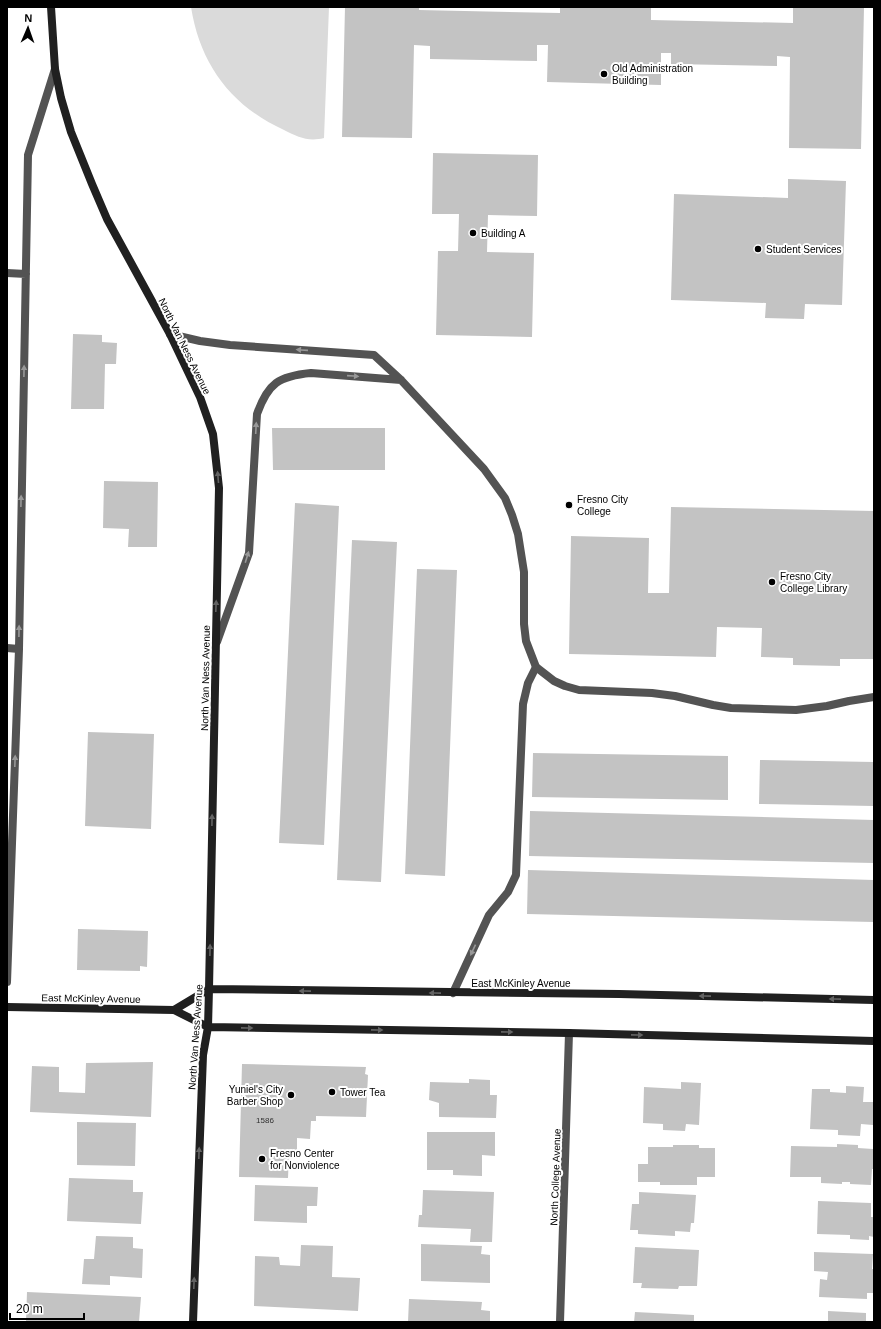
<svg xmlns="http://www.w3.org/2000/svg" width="881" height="1329" font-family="Helvetica,sans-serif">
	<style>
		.green { fill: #dadada }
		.building { fill: #c3c3c3 }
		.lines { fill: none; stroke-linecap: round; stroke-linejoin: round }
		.service { stroke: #535353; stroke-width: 8 }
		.minor { stroke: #535353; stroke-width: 8 }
		.secondary { stroke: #202020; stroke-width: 8 }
		.oneway { fill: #989898 }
		.oneway2 { fill: #636363 }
		.poi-dot { fill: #000; stroke: #fff; stroke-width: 1.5 }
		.labels { text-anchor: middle; stroke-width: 4; stroke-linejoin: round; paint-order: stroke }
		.number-label { font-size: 8px; fill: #313131 }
		.poi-label { font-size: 10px; fill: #000; stroke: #fff; text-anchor: start }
		.street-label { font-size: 10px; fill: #000; stroke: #fff }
	</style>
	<rect width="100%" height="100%" fill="#fff"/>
	<!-- green -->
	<path class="green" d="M191,7H329L324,138C308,142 298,137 284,130C231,106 200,64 191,7Z"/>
	<!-- building -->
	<path class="building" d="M345,7H419V10L560,13V7H651V20L793,23V7H864L861,149L789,148L790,57L777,56V66L671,64V53H661V85L547,82L548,45H537V61L430,59V46L414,45L412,138L342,137Z
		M433,153L538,155L537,216L488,215L487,252L534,253L532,337L436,335L438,251H458L459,214H432Z
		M788,179L846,181L842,305L805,304L804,319L765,318L766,303L671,300L674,194L788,198Z
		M73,334L102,335V342L117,343L116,364H105L104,409H71Z
		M272,428H385V470H273Z
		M104,481L158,482L157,547H128L129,529L103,528Z
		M295,503L339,506L324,845L279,843Z
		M671,507L874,511V659H840V666L793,665V658L761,657L762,628L717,627L716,657L569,654L571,536L649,538L648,593H669Z
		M352,540L397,542L381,882L337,880Z
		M417,569L457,570L445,876L405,874Z
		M88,732L154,734L151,829L85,826Z
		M533,753L728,756V800L532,797Z
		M760,760L874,762V806L759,804Z
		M530,811L874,820V863L529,856Z
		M528,870L874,880V922L527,914Z
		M78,929L148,931L147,967L140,966V971L77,970Z
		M153,1062L151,1117L30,1112L32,1066L59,1067V1092L85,1093L86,1063Z
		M242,1064L366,1067L365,1074L368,1075L366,1117L316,1116V1121H311L310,1139L297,1138V1154H289L288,1178L239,1177Z
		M469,1079L490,1080V1095H497L496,1118L439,1117V1103L429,1100L430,1082L469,1083Z
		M681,1082L701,1083L699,1125L686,1124L685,1131L663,1130V1124L643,1123L644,1087L681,1089Z
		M846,1086L864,1087L863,1102H874L873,1125L861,1124L860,1136L838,1135V1130L810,1129L812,1089H830V1092L846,1093Z
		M77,1122L136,1123L135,1166L77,1165Z
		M427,1132H495V1156L482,1155V1176L453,1175V1170H427Z
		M837,1144L858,1145V1148L873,1149L874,1169H872L871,1185L850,1184V1182H842V1184L821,1183V1177H790L791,1146L837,1147Z
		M673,1145H699V1148H715V1177H697V1185H660V1182H638V1164H648V1147H673Z
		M69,1178L133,1180V1192H143L141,1224L67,1221Z
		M255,1185L318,1187L317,1206H307V1223L254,1221Z
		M423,1190L494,1192L492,1242H470L471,1229L418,1227L419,1215H422Z
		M639,1192L696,1195L694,1223H691L690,1232L675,1231V1236L638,1234V1230H630L632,1204H639Z
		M818,1201L871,1203V1217H874V1237L869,1236V1240L850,1239V1235L817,1234Z
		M96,1236L133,1237V1248L143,1249L142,1278L110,1276V1285L82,1284L84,1259H94Z
		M421,1244L482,1246L481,1254L490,1255V1283L421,1281Z
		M301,1245L333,1246L332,1277L360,1278L358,1311L254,1306L255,1256L279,1257L280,1265L300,1266Z
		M635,1247L699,1250L697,1286H679L678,1289L641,1288L642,1283H633Z
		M814,1252L873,1254L872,1269H874V1293H867V1299L819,1297L820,1279L827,1280L828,1272L814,1271Z
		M27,1292L141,1297L139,1322H26Z
		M409,1299L482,1302L481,1310L490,1311V1322H408Z
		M828,1311L866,1313V1322H828Z
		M635,1312L694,1315V1322H634Z"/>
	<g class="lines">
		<!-- service -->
		<path class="service" d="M453,993L489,915L508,892L516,875L523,704L528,683L536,667"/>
		<!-- minor -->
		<path class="minor" d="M7,273L26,274
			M170,334L200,341L230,345L374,355L401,380L484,469L505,498L512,515L518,534L524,572V624L526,641L536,667L554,681L565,686L579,690L652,693L675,696L713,705L731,708L796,710L827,706L849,701L874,697
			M217,642L249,553L257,414C268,383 279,376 311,373L401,380
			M7,648L19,649
			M7,982L19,649L28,155L55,69
			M560,1322L569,1033"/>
		<!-- secondary -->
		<path class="secondary" d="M51,7L55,69L61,98L71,132L92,184L107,219L170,334L200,397L213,434L219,488L209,989L208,1027L203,1055L193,1322
			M7,1007L174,1010L208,1027L569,1033L874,1041
			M174,1010L209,989L619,994L874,1000"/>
	</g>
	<!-- one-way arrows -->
	<defs><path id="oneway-solid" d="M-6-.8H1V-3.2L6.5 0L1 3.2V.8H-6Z"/></defs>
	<g class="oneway">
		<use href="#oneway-solid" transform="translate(302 350) rotate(-176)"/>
		<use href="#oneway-solid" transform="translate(24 371) rotate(-89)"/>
		<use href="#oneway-solid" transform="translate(353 376) rotate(4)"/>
		<use href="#oneway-solid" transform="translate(256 428) rotate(-87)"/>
		<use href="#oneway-solid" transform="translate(21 501) rotate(-89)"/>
		<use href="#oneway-solid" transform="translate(247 557) rotate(-73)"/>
		<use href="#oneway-solid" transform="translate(19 631) rotate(-89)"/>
		<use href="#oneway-solid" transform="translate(15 761) rotate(-88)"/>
		<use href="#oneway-solid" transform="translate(473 950) rotate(115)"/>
	</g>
	<g class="oneway2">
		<use href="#oneway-solid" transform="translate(218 477) rotate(-95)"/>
		<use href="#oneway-solid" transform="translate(216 606) rotate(-88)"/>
		<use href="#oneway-solid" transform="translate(212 820) rotate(-89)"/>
		<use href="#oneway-solid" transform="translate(210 950) rotate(-89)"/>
		<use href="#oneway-solid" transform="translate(305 991) rotate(-179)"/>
		<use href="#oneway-solid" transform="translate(435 993) rotate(-179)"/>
		<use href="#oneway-solid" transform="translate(705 996) rotate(-179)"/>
		<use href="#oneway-solid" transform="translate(835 999) rotate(-179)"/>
		<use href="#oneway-solid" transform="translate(247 1028) rotate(1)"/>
		<use href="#oneway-solid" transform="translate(377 1030) rotate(1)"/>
		<use href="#oneway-solid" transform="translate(507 1032) rotate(1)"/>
		<use href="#oneway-solid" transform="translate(637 1035) rotate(1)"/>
		<use href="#oneway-solid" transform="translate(199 1153) rotate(-88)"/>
		<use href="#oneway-solid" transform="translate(194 1283) rotate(-88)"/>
	</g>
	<!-- markers -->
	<g class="poi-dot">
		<circle cx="604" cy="74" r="4"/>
		<circle cx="473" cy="233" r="4"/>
		<circle cx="758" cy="249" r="4"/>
		<circle cx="569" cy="505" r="4"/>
		<circle cx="772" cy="582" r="4"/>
		<circle cx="332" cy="1092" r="4"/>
		<circle cx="291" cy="1095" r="4"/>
		<circle cx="262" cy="1159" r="4"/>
	</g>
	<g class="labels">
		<!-- number labels -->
		<g class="number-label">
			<text x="265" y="1123">1586</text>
		</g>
		<!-- poi labels -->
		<g class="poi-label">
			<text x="612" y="72">Old Administration<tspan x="612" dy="12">Building</tspan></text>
			<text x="481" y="237">Building A</text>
			<text x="766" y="253">Student Services</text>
			<text x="577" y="503">Fresno City<tspan x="577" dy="12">College</tspan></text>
			<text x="780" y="580">Fresno City<tspan x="780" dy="12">College Library</tspan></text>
			<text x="283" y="1093" text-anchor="end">Yuniel's City<tspan x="283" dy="12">Barber Shop</tspan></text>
			<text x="340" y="1096">Tower Tea</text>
			<text x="270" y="1157">Fresno Center<tspan x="270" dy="12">for Nonviolence</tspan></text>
		</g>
		<!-- street labels -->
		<g class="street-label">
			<text transform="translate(185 346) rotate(64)" y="4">North Van Ness Avenue</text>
			<text transform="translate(205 678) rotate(-89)" y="4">North Van Ness Avenue</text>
			<text x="521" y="987">East McKinley Avenue</text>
			<text transform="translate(91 998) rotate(1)" y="4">East McKinley Avenue</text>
			<text transform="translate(195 1037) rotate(-86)" y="4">North Van Ness Avenue</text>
			<text transform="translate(555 1177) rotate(-88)" y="4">North College Avenue</text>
		</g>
	</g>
	<!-- border -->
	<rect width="881" height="1329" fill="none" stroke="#000000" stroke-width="16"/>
	<!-- north arrow -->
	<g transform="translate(28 28) rotate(2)" stroke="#ffffff" stroke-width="3" paint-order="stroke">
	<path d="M0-3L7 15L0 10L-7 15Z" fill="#000000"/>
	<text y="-6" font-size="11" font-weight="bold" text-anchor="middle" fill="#000000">N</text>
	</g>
	<!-- scale -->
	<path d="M10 1313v6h74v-6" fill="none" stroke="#000000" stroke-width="2"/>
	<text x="16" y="1313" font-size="12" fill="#000000" stroke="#ffffff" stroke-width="3" paint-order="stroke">20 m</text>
</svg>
